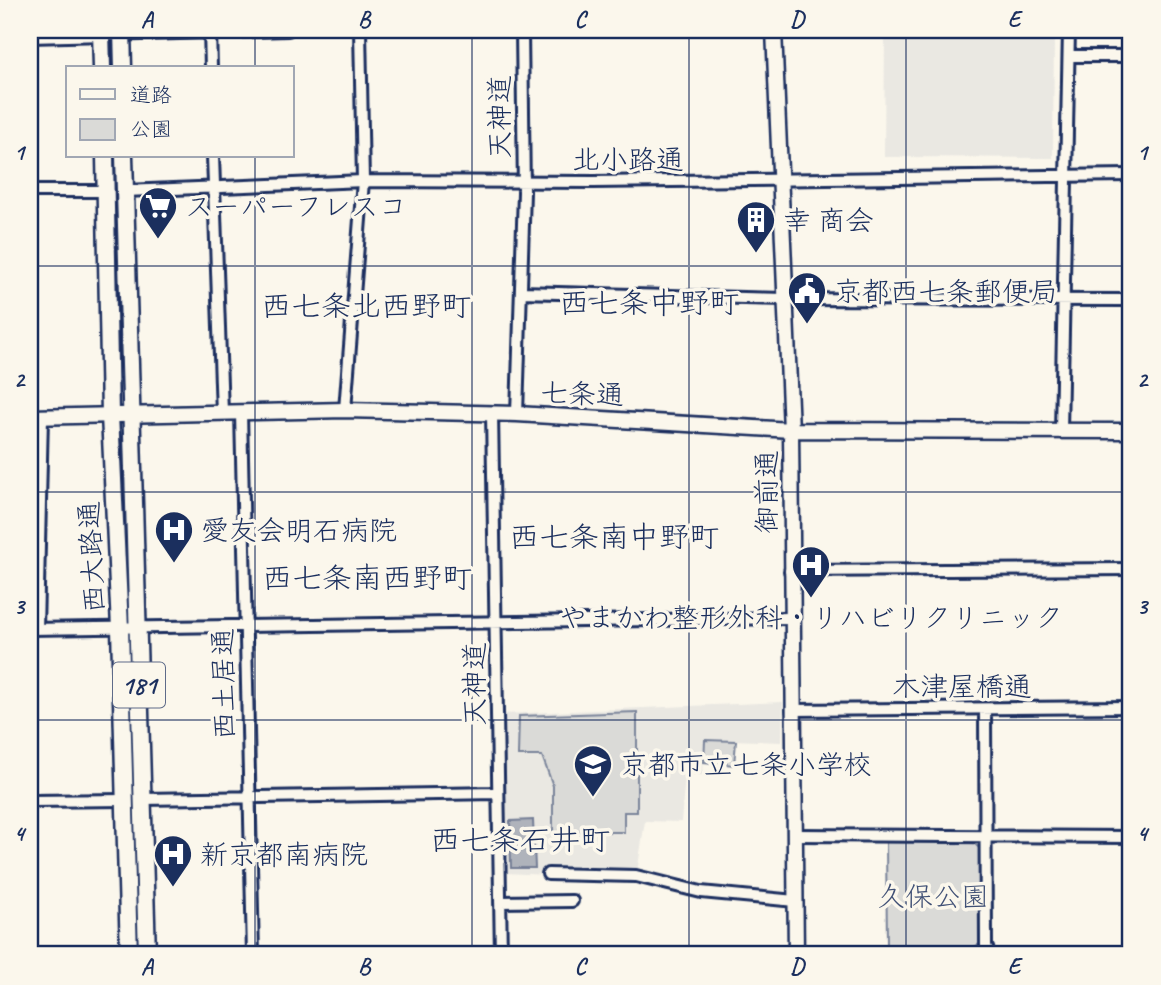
<svg xmlns="http://www.w3.org/2000/svg" width="1161" height="985" font-family="Caveat,'Klee One',sans-serif">
	<style>
		.built { fill: #eae8e2 }
		.green { fill: #dadad7; stroke: #7a849a; stroke-width: 2 }
		.water { fill: #afb3bb; stroke: #747e96; stroke-width: 2 }
		.lines { fill: none; stroke-linecap: round; stroke-linejoin: round }
		.street-casing { stroke: #1b2f5e; stroke-width: 16 }
		.secondary-casing { stroke: #1b2f5e; stroke-width: 19 }
		.primary-casing { stroke: #1b2f5e; stroke-width: 21 }
		.street { stroke: #fbf7ec; stroke-width: 10 }
		.secondary { stroke: #fbf7ec; stroke-width: 14 }
		.primary { stroke: #fbf7ec; stroke-width: 16 }
		.grid { fill: none; stroke: #1b2f5e; stroke-width: 2; stroke-opacity: 0.55 }
		.labels { text-anchor: middle; stroke-width: 7; stroke-linejoin: round; paint-order: stroke }
		.shield { fill: #fbf7ec; stroke: #5e6b89; stroke-width: 2 }
		.shield-label { font-size: 26px; font-weight: bold; fill: #1b2f5e }
		.street-label { font-size: 28px; fill: #1b2f5e; stroke: #fbf7ec }
		.poi-label { font-size: 28px; fill: #1b2f5e; stroke: #fbf7ec; text-anchor: start }
		.park-label { font-size: 28px; fill: #415176; stroke: #fbf7ec }
		.neighbourhood-label { font-size: 30px; fill: #1b2f5e; stroke: #fbf7ec }
		.neatline { fill: none; stroke: #1b2f5e; stroke-width: 2.5 }
		.grid-label { font-size: 23px; text-anchor: middle; font-weight: bold; fill: #1b2f5e }
	</style>
	<rect width="100%" height="100%" fill="#fbf7ec"/>
	<filter id="ink" filterUnits="userSpaceOnUse"><feTurbulence type="fractalNoise" baseFrequency=".0143" numOctaves="2"/><feDisplacementMap in="SourceGraphic" scale="14" xChannelSelector="R" yChannelSelector="G"/><feConvolveMatrix kernelMatrix="1 2 1 2 8 2 1 2 1" color-interpolation-filters="sRGB"/></filter>
	<g filter="url(#ink)">
		<!-- built -->
		<path class="built" d="M885,30H1054L1053,158L884,157Z
			M783,702L782,742L704,739L703,775H685L681,822L645,821L636,879L504,873L502,714Z"/>
		<!-- green -->
		<path class="green" d="M637,712V812H624V832H553V786L542,756H518L519,716Z
			M705,740L736,741L734,765L704,762Z
			M886,841L974,843L979,848V944L973,948L887,947Z"/>
		<!-- water -->
		<path class="water" d="M533,820L535,868H511L510,821Z"/>
		<g class="lines">
			<!-- street casing -->
			<g class="street-casing">
				<path id="street" d="M210,30L211,68
					M30,37L288,30
					M1069,56H1131
					M213,156L222,413
					M30,191H106
					M125,191L363,181L593,182L1131,175
					M521,292L785,299L1131,300
					M345,410L363,181L360,30
					M241,412L253,955
					M492,413L501,955
					M517,414L524,192L522,30
					M1061,431L1069,30
					M790,571L1131,569
					M30,629L791,618
					M37,629L42,417
					M985,709L986,946L990,955
					M792,710L1131,707
					M143,799L497,793
					M30,801L125,800
					M794,835L1131,837
					M548,874L636,876L701,892L795,901
					M500,902L572,901"/>
			</g>
			<!-- secondary casing -->
			<g class="secondary-casing">
				<path id="secondary" d="M774,30L791,430L796,955
					M30,417L345,410L517,414L791,430L1131,431"/>
			</g>
			<!-- primary casing -->
			<g class="primary-casing">
				<path id="primary" d="M101,30L102,68
					M122,30L123,68
					M105,156L110,415L120,628L129,955
					M124,156L147,955"/>
			</g>
			<!-- street -->
			<use href="#street" class="street"/>
			<!-- secondary -->
			<use href="#secondary" class="secondary"/>
			<!-- primary -->
			<use href="#primary" class="primary"/>
		</g>
	</g>
	<!-- grid -->
	<path class="grid" d="M255,30V68M472,30V955M689,30V955M906,30V955M255,156V955M30,266H1131M30,492H1131M30,720H1131"/>
	<!-- icons -->
	<defs>
		<g id="supermarket-pin" transform="scale(2.0125)"><path d="M0 17L-7.5 6A9.5 9.5 0 1 1 7.5 6Z" fill="#1b2f5e" stroke="#fbf7ec"/><path d="M-6-5.5h2.5l.6 2H6L4.5 2H-2.5L-4.4-4H-6ZM-1.5 3.2a1.3 1.3 0 1 0 .1 0ZM3 3.2a1.3 1.3 0 1 0 .1 0Z" fill="#fff"/></g>
		<g id="building-pin" transform="scale(2.0125)"><path d="M0 17L-7.5 6A9.5 9.5 0 1 1 7.5 6Z" fill="#1b2f5e" stroke="#fbf7ec"/><path d="M-4-6H4V6H1V3H-1V6H-4ZM-2.5-4.3h1.7v1.8h-1.7ZM.8-4.3h1.7v1.8H.8ZM-2.5-1h1.7V.8h-1.7ZM.8-1h1.7V.8H.8Z" fill="#fff"/></g>
		<g id="civic-pin" transform="scale(2.0125)"><path d="M0 17L-7.5 6A9.5 9.5 0 1 1 7.5 6Z" fill="#1b2f5e" stroke="#fbf7ec"/><path d="M-.6-6.5H3V-4.5H.6V-3L4-1V1h2V6H-6V1h2V-1L-.6-3ZM-1.2 2.5V6h2.4V2.5Z" fill="#fff"/></g>
		<g id="hospital-pin" transform="scale(2.0125)"><path d="M0 17L-7.5 6A9.5 9.5 0 1 1 7.5 6Z" fill="#1b2f5e" stroke="#fbf7ec"/><path d="M-5-5h3v3.5h4V-5h3V5h-3V1.5h-4V5h-3Z" fill="#fff"/></g>
		<g id="school-pin" transform="scale(2.0125)"><path d="M0 17L-7.5 6A9.5 9.5 0 1 1 7.5 6Z" fill="#1b2f5e" stroke="#fbf7ec"/><path d="M0-5L7-2L0 1L-7-2ZM-4 1L0 2.5L4 1V4Q0 6-4 4Z" fill="#fff"/></g>
	</defs>
	<g fill-rule="evenodd">
		<use href="#supermarket-pin" x="158" y="206"/>
		<use href="#building-pin" x="756" y="220"/>
		<use href="#civic-pin" x="807" y="291"/>
		<use href="#hospital-pin" x="174" y="530"/>
		<use href="#hospital-pin" x="811" y="565"/>
		<use href="#school-pin" x="593" y="764"/>
		<use href="#hospital-pin" x="173" y="854"/>
	</g>
	<g class="labels">
		<!-- shield labels -->
		<rect class="shield" x="113" y="662.5" width="52" height="45" rx="5"/>
		<g class="shield-label">
			<text x="139" y="694">181</text>
		</g>
		<!-- street labels -->
		<g class="street-label">
			<text transform="translate(499 117) rotate(-90)" y="10">天神道</text>
			<text x="628" y="169">北小路通</text>
			<text transform="translate(582 393) rotate(2)" y="10">七条通</text>
			<text transform="translate(766 492) rotate(-90)" y="10">御前通</text>
			<text transform="translate(91 557) rotate(-93)" y="10">西大路通</text>
			<text transform="translate(223 684) rotate(-91)" y="10">西土居通</text>
			<text transform="translate(474 684) rotate(-90)" y="10">天神道</text>
			<text x="962" y="696">木津屋橋通</text>
		</g>
		<!-- poi labels -->
		<g class="poi-label">
			<text x="185" y="216">スーパーフレスコ</text>
			<text x="783" y="230">幸 商会</text>
			<text x="834" y="301">京都西七条郵便局</text>
			<text x="201" y="540">愛友会明石病院</text>
			<text x="811" y="627" text-anchor="middle">やまかわ整形外科・リハビリクリニック</text>
			<text x="620" y="774">京都市立七条小学校</text>
			<text x="200" y="864">新京都南病院</text>
		</g>
		<!-- park labels -->
		<g class="park-label">
			<text x="933" y="906">久保公園</text>
		</g>
		<!-- neighbourhood labels -->
		<g class="neighbourhood-label">
			<text x="649" y="313">西七条中野町</text>
			<text x="366" y="316">西七条北西野町</text>
			<text x="614" y="547">西七条南中野町</text>
			<text x="367" y="588">西七条南西野町</text>
			<text x="520" y="850">西七条石井町</text>
		</g>
	</g>
	<!-- margin -->
	<rect width="1161" height="985" fill="none" stroke="#fbf7ec" stroke-width="77"/>
	<!-- legend -->
	<rect x="66" y="66" width="228" height="91" fill="#fbf7ec" stroke="#a1a7b3" stroke-width="2"/>
	<rect x="80" y="89" width="35" height="10" fill="#fbf7ec" stroke="#a1a7b3" stroke-width="2"/>
	<text x="130" y="102" font-size="21" fill="#1b2f5e">道路</text>
	<rect x="80" y="119" width="35" height="21" fill="#dadad7" stroke="#a1a7b3" stroke-width="2"/>
	<text x="130" y="136" font-size="21" fill="#1b2f5e">公園</text>
	<rect x="38" y="38" width="1084" height="908" class="neatline"/>
	<g class="grid-label">
		<text x="147" y="27">A</text>
		<text x="364" y="27">B</text>
		<text x="580" y="27">C</text>
		<text x="797" y="27">D</text>
		<text x="1014" y="27">E</text>
		<text x="19" y="160">1</text>
		<text x="1142" y="160">1</text>
		<text x="19" y="387">2</text>
		<text x="1142" y="387">2</text>
		<text x="19" y="614">3</text>
		<text x="1142" y="614">3</text>
		<text x="19" y="841">4</text>
		<text x="1142" y="841">4</text>
		<text x="147" y="974">A</text>
		<text x="364" y="974">B</text>
		<text x="580" y="974">C</text>
		<text x="797" y="974">D</text>
		<text x="1014" y="974">E</text>
	</g>
</svg>
